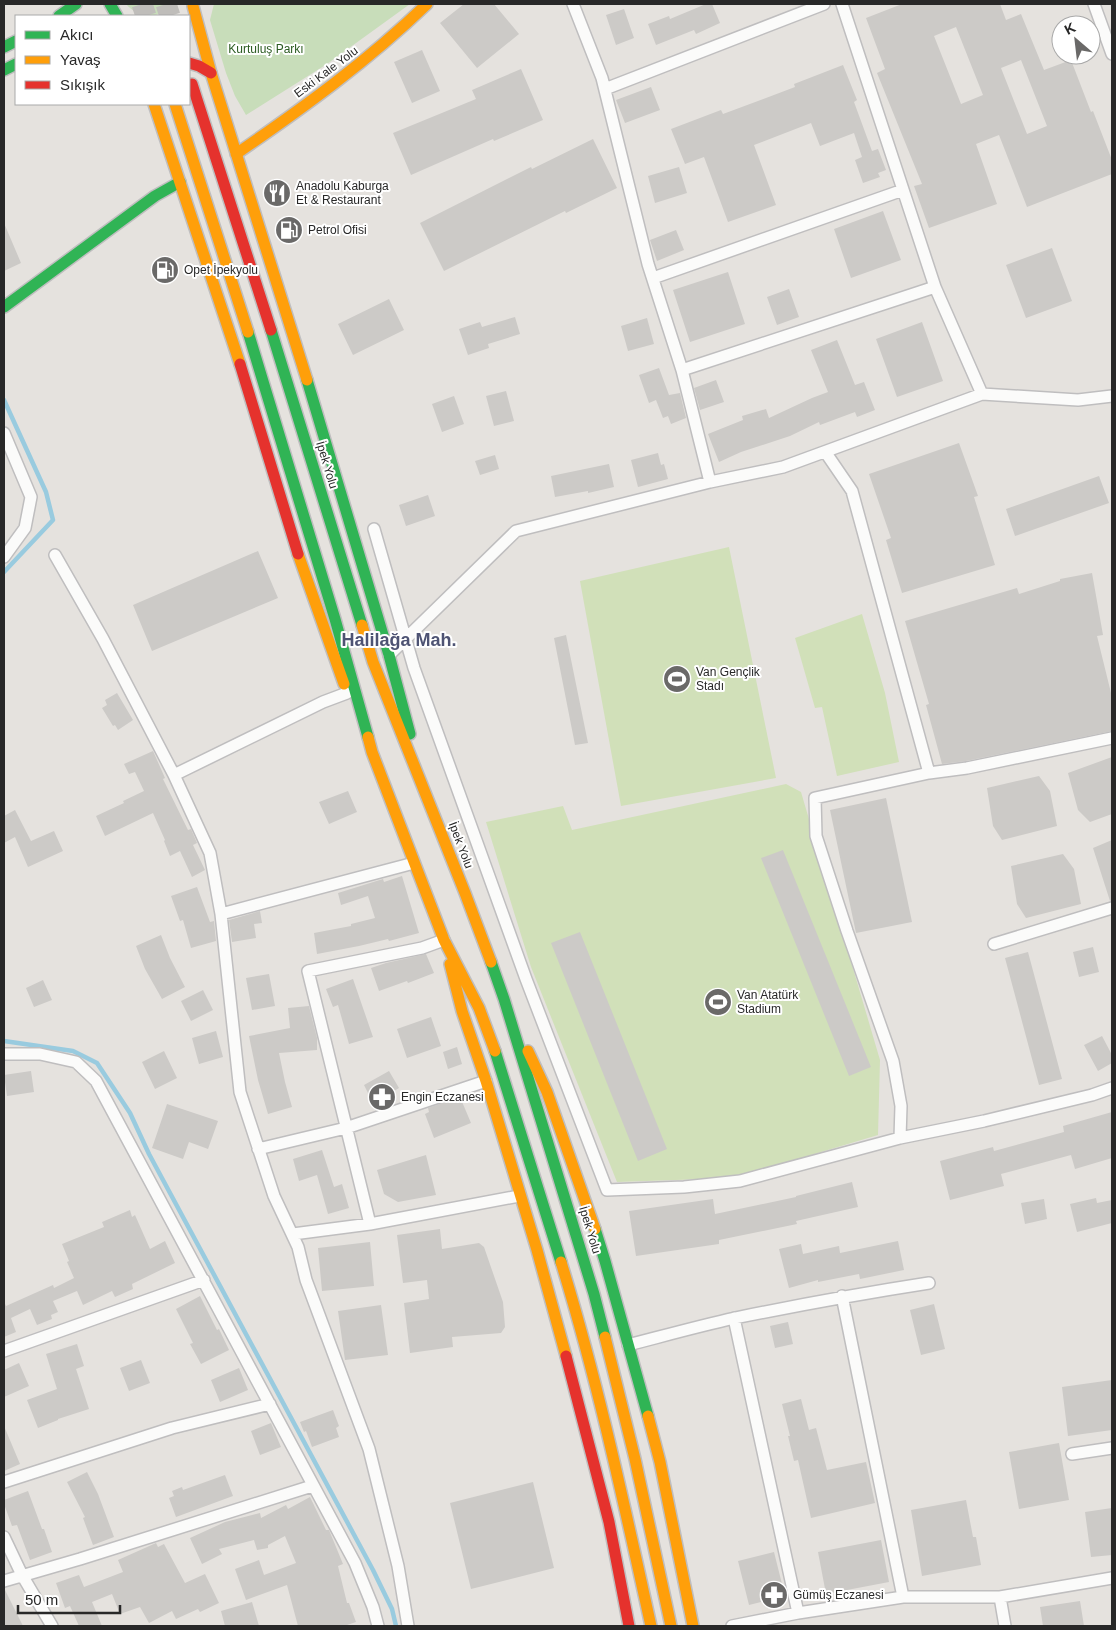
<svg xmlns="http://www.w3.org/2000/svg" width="1116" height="1630" font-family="Arial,sans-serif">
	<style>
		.green { fill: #c8ddba }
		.pitch { fill: #d1e0b9 }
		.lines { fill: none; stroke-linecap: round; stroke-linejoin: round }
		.stream { stroke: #99cbdf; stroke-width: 4.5 }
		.building { fill: #cccac7; fill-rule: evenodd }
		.highway-tunnel { stroke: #bfbdba; stroke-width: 21; stroke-dasharray: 21 11; stroke-linecap: butt }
		.street-casing { stroke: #bfbebf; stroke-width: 14 }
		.fast-casing { stroke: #bfbebf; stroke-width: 14 }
		.slow-casing { stroke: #bfbebf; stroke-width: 14 }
		.jam-casing { stroke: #bfbebf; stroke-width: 14 }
		.street { stroke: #fbfbfa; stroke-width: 11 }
		.fast { stroke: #30b455; stroke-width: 11 }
		.slow { stroke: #ff9f0a; stroke-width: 11 }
		.jam { stroke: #e5322d; stroke-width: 11 }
		.labels { text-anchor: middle; stroke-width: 4; stroke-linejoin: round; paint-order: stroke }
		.park-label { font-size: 12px; fill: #2b5b21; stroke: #fff }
		.street-label { font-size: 12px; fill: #282828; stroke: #fff }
		.poi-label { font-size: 12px; fill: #282828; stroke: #fff; text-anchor: start }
		.district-label { font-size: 18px; font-weight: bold; fill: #4e5373; stroke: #fff }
	</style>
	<rect width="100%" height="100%" fill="#e5e2de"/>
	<!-- green -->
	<path class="green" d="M126,4H172C159,20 139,19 126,4Z
		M214,4H410L327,64L246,115L235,96L226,73L210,20Z"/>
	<!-- pitch -->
	<path class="pitch" d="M729,547L776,778L621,806L580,581Z
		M862,614L885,693L899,762L837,776L822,707L815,708L795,638Z
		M786,784L801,792L880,1060L878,1135L811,1155L800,1163L734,1178L617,1182L531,967L486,822L563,806L572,830Z"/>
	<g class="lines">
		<!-- stream -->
		<path class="stream" d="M4,400L46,492L53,520L4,572
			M4,1041L73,1051L97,1063L130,1113L149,1154L373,1570L392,1609L396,1626"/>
	</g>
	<!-- building -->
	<path class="building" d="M464,4H494L519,34L477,68L440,23Z
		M706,4H712L720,23L696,34L694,30L656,45L648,24L669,16L670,19Z
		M902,4H1000L1006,20L1021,14L1044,70L1071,60L1091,112L1093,111L1112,160V174L1027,207L999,135L976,144L997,204L929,228L914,186L922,184L877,73L885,69L866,18ZM956,27L983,95L961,104L934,36ZM1021,60L1047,126L1027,134L1001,68Z
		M624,9L634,38L616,45L606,15Z
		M422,50L440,91L412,103L394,62Z
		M843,65L857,100L854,102L872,151L878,149L886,170L878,173L880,177L863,183L855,160L862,157L854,133L820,146L811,123L754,145L776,205L728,222L704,157L685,164L671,129L721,110L723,114L795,87L794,84Z
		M521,69L543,120L494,141L493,139L411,175L393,133L476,99L472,90Z
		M651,87L660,110L625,123L616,100Z
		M593,139L617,188L566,213L565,211L444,271L420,223L531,167L532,169Z
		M679,167L687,193L655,203L648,176Z
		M883,211L901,260L851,278L834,229Z
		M4,223L21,263L4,271Z
		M676,230L684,250L657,261L650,240Z
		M1052,248L1072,301L1026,318L1006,265Z
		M728,272L745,324L690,342L673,290Z
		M789,289L799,317L777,325L767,297Z
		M389,299L404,330L353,355L338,324Z
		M515,317L520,334L488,344L489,348L468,355L459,329L480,322L482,327Z
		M647,318L654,344L628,351L621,326Z
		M922,322L943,381L897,397L876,339Z
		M837,340L855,385L864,382L875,410L857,417L855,412L820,425L819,422L790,436L741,452L719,462L708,434L743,420L742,416L766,409L769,418L812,398L828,392L811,350Z
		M659,368L669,395L680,393L686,418L671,424L668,416L663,418L656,400L649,403L639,375Z
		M716,380L724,402L700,410L694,388Z
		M506,391L514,421L494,426L486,396Z
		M454,396L464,424L442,432L432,404Z
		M959,443L978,496L974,497L995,565L902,593L886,540L891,538L869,474Z
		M658,453L661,465L664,464L668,479L638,487L631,460Z
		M495,455L499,469L480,475L475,461Z
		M609,464L614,487L588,493V491L555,497L551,476Z
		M1099,476L1109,503L1015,536L1006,509Z
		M428,495L435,516L406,526L399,505Z
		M258,551L278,598L152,651L133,605Z
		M1092,573L1103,635L1097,636L1112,697V731L966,761L942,764L926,705L929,704L905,621L1017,588L1019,594L1060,581V579Z
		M566,635L588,743L575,745L554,638Z
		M117,693L133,720L118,730L115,725L113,726L102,708L107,705L105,700Z
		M153,751L165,778L163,779L188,830L191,829L197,843L193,845L205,870L192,877L180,851L170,856L164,841L165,840L153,813L105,836L96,816L124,803L123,801L144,791L135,772L129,774L124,764Z
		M1112,757V814L1090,822L1078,810L1068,773Z
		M1039,776L1050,791L1057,826L1002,840L993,826L987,788Z
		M348,791L357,812L329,824L319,802Z
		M886,798L912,922L856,933L830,810Z
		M15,810L31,841L54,831L63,851L28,867L15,837L4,843V816Z
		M1112,840V900L1110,901L1093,848Z
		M783,850L871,1067L849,1076L761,858Z
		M1063,854L1074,869L1081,904L1026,918L1017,904L1011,866Z
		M402,876L419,933L389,941L388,939L359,946L317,954L314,933L351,926V924L375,918L368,896L341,905L338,893L383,879L384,882Z
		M197,887L210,922L214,921L216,941L191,948L183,920L180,921L171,896Z
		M260,911L262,923L254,924L256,938L232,942L229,920Z
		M580,932L667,1149L638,1161L551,943Z
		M161,935L170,958L185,987L162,999L145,969L136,946Z
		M1093,947L1099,972L1079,977L1073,952Z
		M1028,952L1062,1079L1039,1085L1005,958Z
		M426,954L434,973L408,983L407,981L379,991L371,968L386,963Z
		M269,974L275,1006L252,1010L246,978Z
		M353,979L373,1037L349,1044L338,1005L333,1007L326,989Z
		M43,980L52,1000L34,1007L26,988Z
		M203,990L213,1010L191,1021L181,1001Z
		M309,1006L317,1038V1050L279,1053L285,1082L292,1107L268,1114L258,1080L249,1036L290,1028L288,1008Z
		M431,1017L441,1046L407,1058L397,1029Z
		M216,1031L223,1057L199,1064L192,1038Z
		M1102,1036L1112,1055V1063L1098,1071L1084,1045Z
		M457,1047L462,1064L448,1069L443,1052Z
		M164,1051L177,1078L155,1089L142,1062Z
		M31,1071L34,1092L7,1096L4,1075Z
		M389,1071L399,1088L373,1103L364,1085Z
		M460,1097L471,1123L434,1138L425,1114L429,1112L428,1108Z
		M167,1104L218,1121L208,1149L189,1142L183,1159L152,1148Z
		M1112,1112V1158L1075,1169L1071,1155L1001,1174L1004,1186L950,1200L940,1161L993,1147L994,1151L1064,1132L1063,1126Z
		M322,1150L334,1187L342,1184L349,1208L328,1214L317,1175L299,1181L293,1159Z
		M426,1155L436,1195L398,1202L384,1194L377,1170Z
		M852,1182L858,1207L796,1221L797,1224L719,1240V1244L636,1256L629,1211L713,1199L715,1214L796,1197V1196Z
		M1096,1198L1097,1203L1112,1200V1223L1077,1232L1070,1204Z
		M1044,1199L1047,1219L1025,1224L1021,1203Z
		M130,1210L132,1217L135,1215L150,1249L165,1241L175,1263L132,1284L133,1289L115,1297L112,1291L83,1305L77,1291L53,1301L58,1312L51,1315L52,1319L37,1325L30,1309L11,1318L16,1332L4,1337V1302L6,1306L53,1285L54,1288L74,1278L67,1262L69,1261L62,1244L104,1227L102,1222Z
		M440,1229L442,1249L479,1243L484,1247L503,1302L505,1327L501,1333L452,1337L453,1347L410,1353L404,1303L429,1299L427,1280L403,1283L397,1235Z
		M898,1241L904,1270L860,1279L859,1274L818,1282V1280L789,1288L779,1249L801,1244L803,1254L839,1246L840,1253Z
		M370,1242L374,1286L322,1291L318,1248Z
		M200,1296L217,1330L219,1329L229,1350L201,1364L190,1344L193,1343L176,1309Z
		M934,1304L945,1349L921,1355L910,1310Z
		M381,1305L388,1355L345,1360L338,1311Z
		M788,1322L793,1344L775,1348L770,1326Z
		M77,1344L84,1366L76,1369L89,1409L58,1419V1420L38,1428L27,1400L57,1389L46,1354Z
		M141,1360L150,1383L129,1391L120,1368Z
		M19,1363L29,1386L4,1397V1370Z
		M239,1368L248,1390L220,1402L211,1380Z
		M1112,1380V1430L1068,1436L1062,1387Z
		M801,1399L809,1430L816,1428L827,1470L866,1462L875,1503L811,1518L798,1460L794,1461L788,1436H790L782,1404Z
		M333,1410L339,1426L336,1428L339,1437L312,1447L306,1431L304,1432L300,1422Z
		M271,1423L281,1447L260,1455L251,1431Z
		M4,1426L20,1464L4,1471Z
		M1059,1443L1069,1500L1019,1509L1009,1452Z
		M87,1472L98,1494L114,1537L93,1545L83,1518L85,1517L67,1482Z
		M225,1475L233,1496L176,1517L169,1498L174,1496L172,1491L182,1487L183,1490Z
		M533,1482L554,1568L471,1589L450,1503Z
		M28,1491L42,1529H44L52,1552L30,1560L17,1525L12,1526L4,1504V1500Z
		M310,1497L326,1530H329L343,1564L338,1566L347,1603H349L356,1622L344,1626H298L287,1585L246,1600L235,1569L259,1560L264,1575L296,1563L285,1536L268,1545V1548L257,1550L254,1540L219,1549L222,1554L202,1564L190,1538L225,1522L260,1513L261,1518L286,1505L288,1509Z
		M966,1500L973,1537H976L981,1565L922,1576L911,1510Z
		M1112,1508V1555L1091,1557L1085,1512Z
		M881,1540L889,1582L826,1594L818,1552Z
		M156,1543L158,1547L164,1544L185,1583L205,1574L219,1603L200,1612L198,1609L176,1619L172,1611L149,1623L140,1607L120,1614L112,1594L92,1602L102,1626H79L70,1606L65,1608L56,1583L79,1575L84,1587L123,1572L118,1560Z
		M774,1552L785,1596L749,1605L738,1561Z
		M4,1588L23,1626H4Z
		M1080,1601L1084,1626H1043L1040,1607Z
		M252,1602L259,1626H225L221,1611Z"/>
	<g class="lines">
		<!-- highway-tunnel -->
		<path class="highway-tunnel" d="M142,4L146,16
			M166,4L170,16"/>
		<!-- street casing -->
		<g class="street-casing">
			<path id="street" d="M573,4L602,78L648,264L682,370L710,482
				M842,4L935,287L982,394
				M1094,4L1112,54
				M605,89L824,4
				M653,278L903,190
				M682,370L935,287
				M4,433L31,497L25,528L4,557
				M826,453L852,491L929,773
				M374,529L414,668L526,979L607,1190L684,1187L740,1181L900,1138L984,1121L1092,1095L1112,1088
				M55,555L103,639L174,775L210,853L221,914L240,1092L274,1196L298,1247L306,1280L369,1449L398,1566L408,1626
				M389,655L516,531L710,482L783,467L982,394L1078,400L1112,396
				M174,775L323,702L347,693
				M221,914L414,863
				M994,944L1112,908
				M4,1054H40L76,1062L96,1081L355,1563L373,1607L378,1626
				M900,1138L901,1106L893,1061L847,931L816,836L815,798L929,773L967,768L1112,738
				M258,1149L346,1128L486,1081
				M370,1224L308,971L422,948L444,940
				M293,1234L370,1224L519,1196
				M842,1296L903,1597
				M734,1318L798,1613
				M628,1345C663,1336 699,1326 735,1318C799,1305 864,1293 929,1283
				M4,1351L204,1280
				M1072,1454L1112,1448
				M4,1482L172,1428L270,1404
				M4,1537L22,1575L52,1626
				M4,1581L80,1559L312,1486
				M1000,1597L1005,1626
				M732,1626L798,1613L903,1597H1000L1112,1578"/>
		</g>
		<!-- fast casing -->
		<g class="fast-casing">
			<path id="fast" d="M110,4L117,16
				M59,16L76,4
				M4,47L16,41
				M4,70L16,64
				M4,307L155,196L180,182
				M271,330L362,625
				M248,332L335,619L368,737
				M307,380L389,655L410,734
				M491,962L504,999L594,1294L605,1337
				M495,1051L561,1262
				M595,1229L605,1261L648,1416"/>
		</g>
		<!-- slow casing -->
		<g class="slow-casing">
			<path id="slow" d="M193,6L211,73L307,380
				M154,104L240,364
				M175,104L248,332
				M236,154C303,108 368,61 427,4
				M298,554L344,684
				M362,625L373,662L465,893L491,962
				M368,737L372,752L444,940L479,1008L495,1051
				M450,964L462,1011L486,1081L537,1250L566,1356
				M528,1051L547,1092L595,1229
				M561,1262C598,1382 624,1504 651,1626
				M605,1337L635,1459L671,1626
				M648,1416L660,1462L693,1626"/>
		</g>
		<!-- jam casing -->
		<g class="jam-casing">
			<path id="jam" d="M189,63L199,66L211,73
				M192,84L271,330
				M240,364L298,554
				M566,1356L609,1522L629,1626"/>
		</g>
		<!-- street -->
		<use href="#street" class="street"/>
		<!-- fast -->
		<use href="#fast" class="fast"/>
		<!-- slow -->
		<use href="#slow" class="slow"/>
		<!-- jam -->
		<use href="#jam" class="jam"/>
	</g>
	<!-- icons -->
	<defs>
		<g id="restaurant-disc" transform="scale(1.4375)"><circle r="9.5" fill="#6a6968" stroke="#fff"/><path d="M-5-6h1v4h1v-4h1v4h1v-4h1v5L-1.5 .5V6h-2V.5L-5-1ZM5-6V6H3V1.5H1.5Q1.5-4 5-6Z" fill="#fff"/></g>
		<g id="fuel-disc" transform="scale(1.4375)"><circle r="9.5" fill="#6a6968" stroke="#fff"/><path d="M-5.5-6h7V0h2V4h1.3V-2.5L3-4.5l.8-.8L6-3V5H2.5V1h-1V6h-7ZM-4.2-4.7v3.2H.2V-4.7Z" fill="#fff"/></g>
		<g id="stadium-disc" transform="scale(1.4375)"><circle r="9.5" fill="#6a6968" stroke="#fff"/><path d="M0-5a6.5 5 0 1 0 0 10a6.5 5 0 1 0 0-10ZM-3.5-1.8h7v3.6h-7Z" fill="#fff"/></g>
		<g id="pharmacy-disc" transform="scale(1.4375)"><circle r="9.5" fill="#6a6968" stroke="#fff"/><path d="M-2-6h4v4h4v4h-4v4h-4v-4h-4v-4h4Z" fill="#fff"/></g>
	</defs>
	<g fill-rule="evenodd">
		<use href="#restaurant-disc" x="277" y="193"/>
		<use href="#fuel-disc" x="289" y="230"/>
		<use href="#fuel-disc" x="165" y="270"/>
		<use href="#stadium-disc" x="677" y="679"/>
		<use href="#stadium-disc" x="718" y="1002"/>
		<use href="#pharmacy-disc" x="382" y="1097"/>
		<use href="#pharmacy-disc" x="774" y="1595"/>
	</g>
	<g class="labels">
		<!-- park labels -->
		<g class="park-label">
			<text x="266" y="53">Kurtuluş Parkı</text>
		</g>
		<!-- street labels -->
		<g class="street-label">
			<text transform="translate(326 72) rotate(-37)" y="4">Eski Kale Yolu</text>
			<text transform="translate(327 465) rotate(73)" y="4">İpek Yolu</text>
			<text transform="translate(461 845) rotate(69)" y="4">İpek Yolu</text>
			<text transform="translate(590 1230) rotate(73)" y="4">İpek Yolu</text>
		</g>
		<!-- poi labels -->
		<g class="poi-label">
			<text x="296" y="190">Anadolu Kaburga<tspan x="296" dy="14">Et &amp; Restaurant</tspan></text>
			<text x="308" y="234">Petrol Ofisi</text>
			<text x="184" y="274">Opet İpekyolu</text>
			<text x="696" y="676">Van Gençlik<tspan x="696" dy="14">Stadı</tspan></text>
			<text x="737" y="999">Van Atatürk<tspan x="737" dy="14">Stadium</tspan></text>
			<text x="401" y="1101">Engin Eczanesi</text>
			<text x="793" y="1599">Gümüş Eczanesi</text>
		</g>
		<!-- district labels -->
		<g class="district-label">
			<text x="399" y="646">Halilağa Mah.</text>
		</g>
	</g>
	<!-- border -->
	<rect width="1116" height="1630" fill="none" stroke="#282828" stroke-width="10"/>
	<!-- legend -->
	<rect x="15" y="15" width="175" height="90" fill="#ffffff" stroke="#a9a9a9"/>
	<rect x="25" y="31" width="25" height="8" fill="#30b455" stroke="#a9a9a9"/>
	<text x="60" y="40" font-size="15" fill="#282828">Akıcı</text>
	<rect x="25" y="56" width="25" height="8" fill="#ff9f0a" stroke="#a9a9a9"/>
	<text x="60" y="65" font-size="15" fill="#282828">Yavaş</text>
	<rect x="25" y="81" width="25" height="8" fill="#e5322d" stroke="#a9a9a9"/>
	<text x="60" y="90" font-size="15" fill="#282828">Sıkışık</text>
	<!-- north arrow -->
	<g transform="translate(1076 40) rotate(332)"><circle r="24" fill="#ffffff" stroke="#a9a9a9"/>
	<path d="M0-4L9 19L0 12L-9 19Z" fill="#6a6968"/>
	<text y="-8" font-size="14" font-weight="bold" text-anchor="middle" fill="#282828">K</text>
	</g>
	<!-- scale -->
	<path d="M18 1605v8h102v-8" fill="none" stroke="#282828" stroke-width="2.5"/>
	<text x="25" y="1605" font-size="15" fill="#282828" stroke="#ffffff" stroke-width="4" paint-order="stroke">50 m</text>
</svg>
